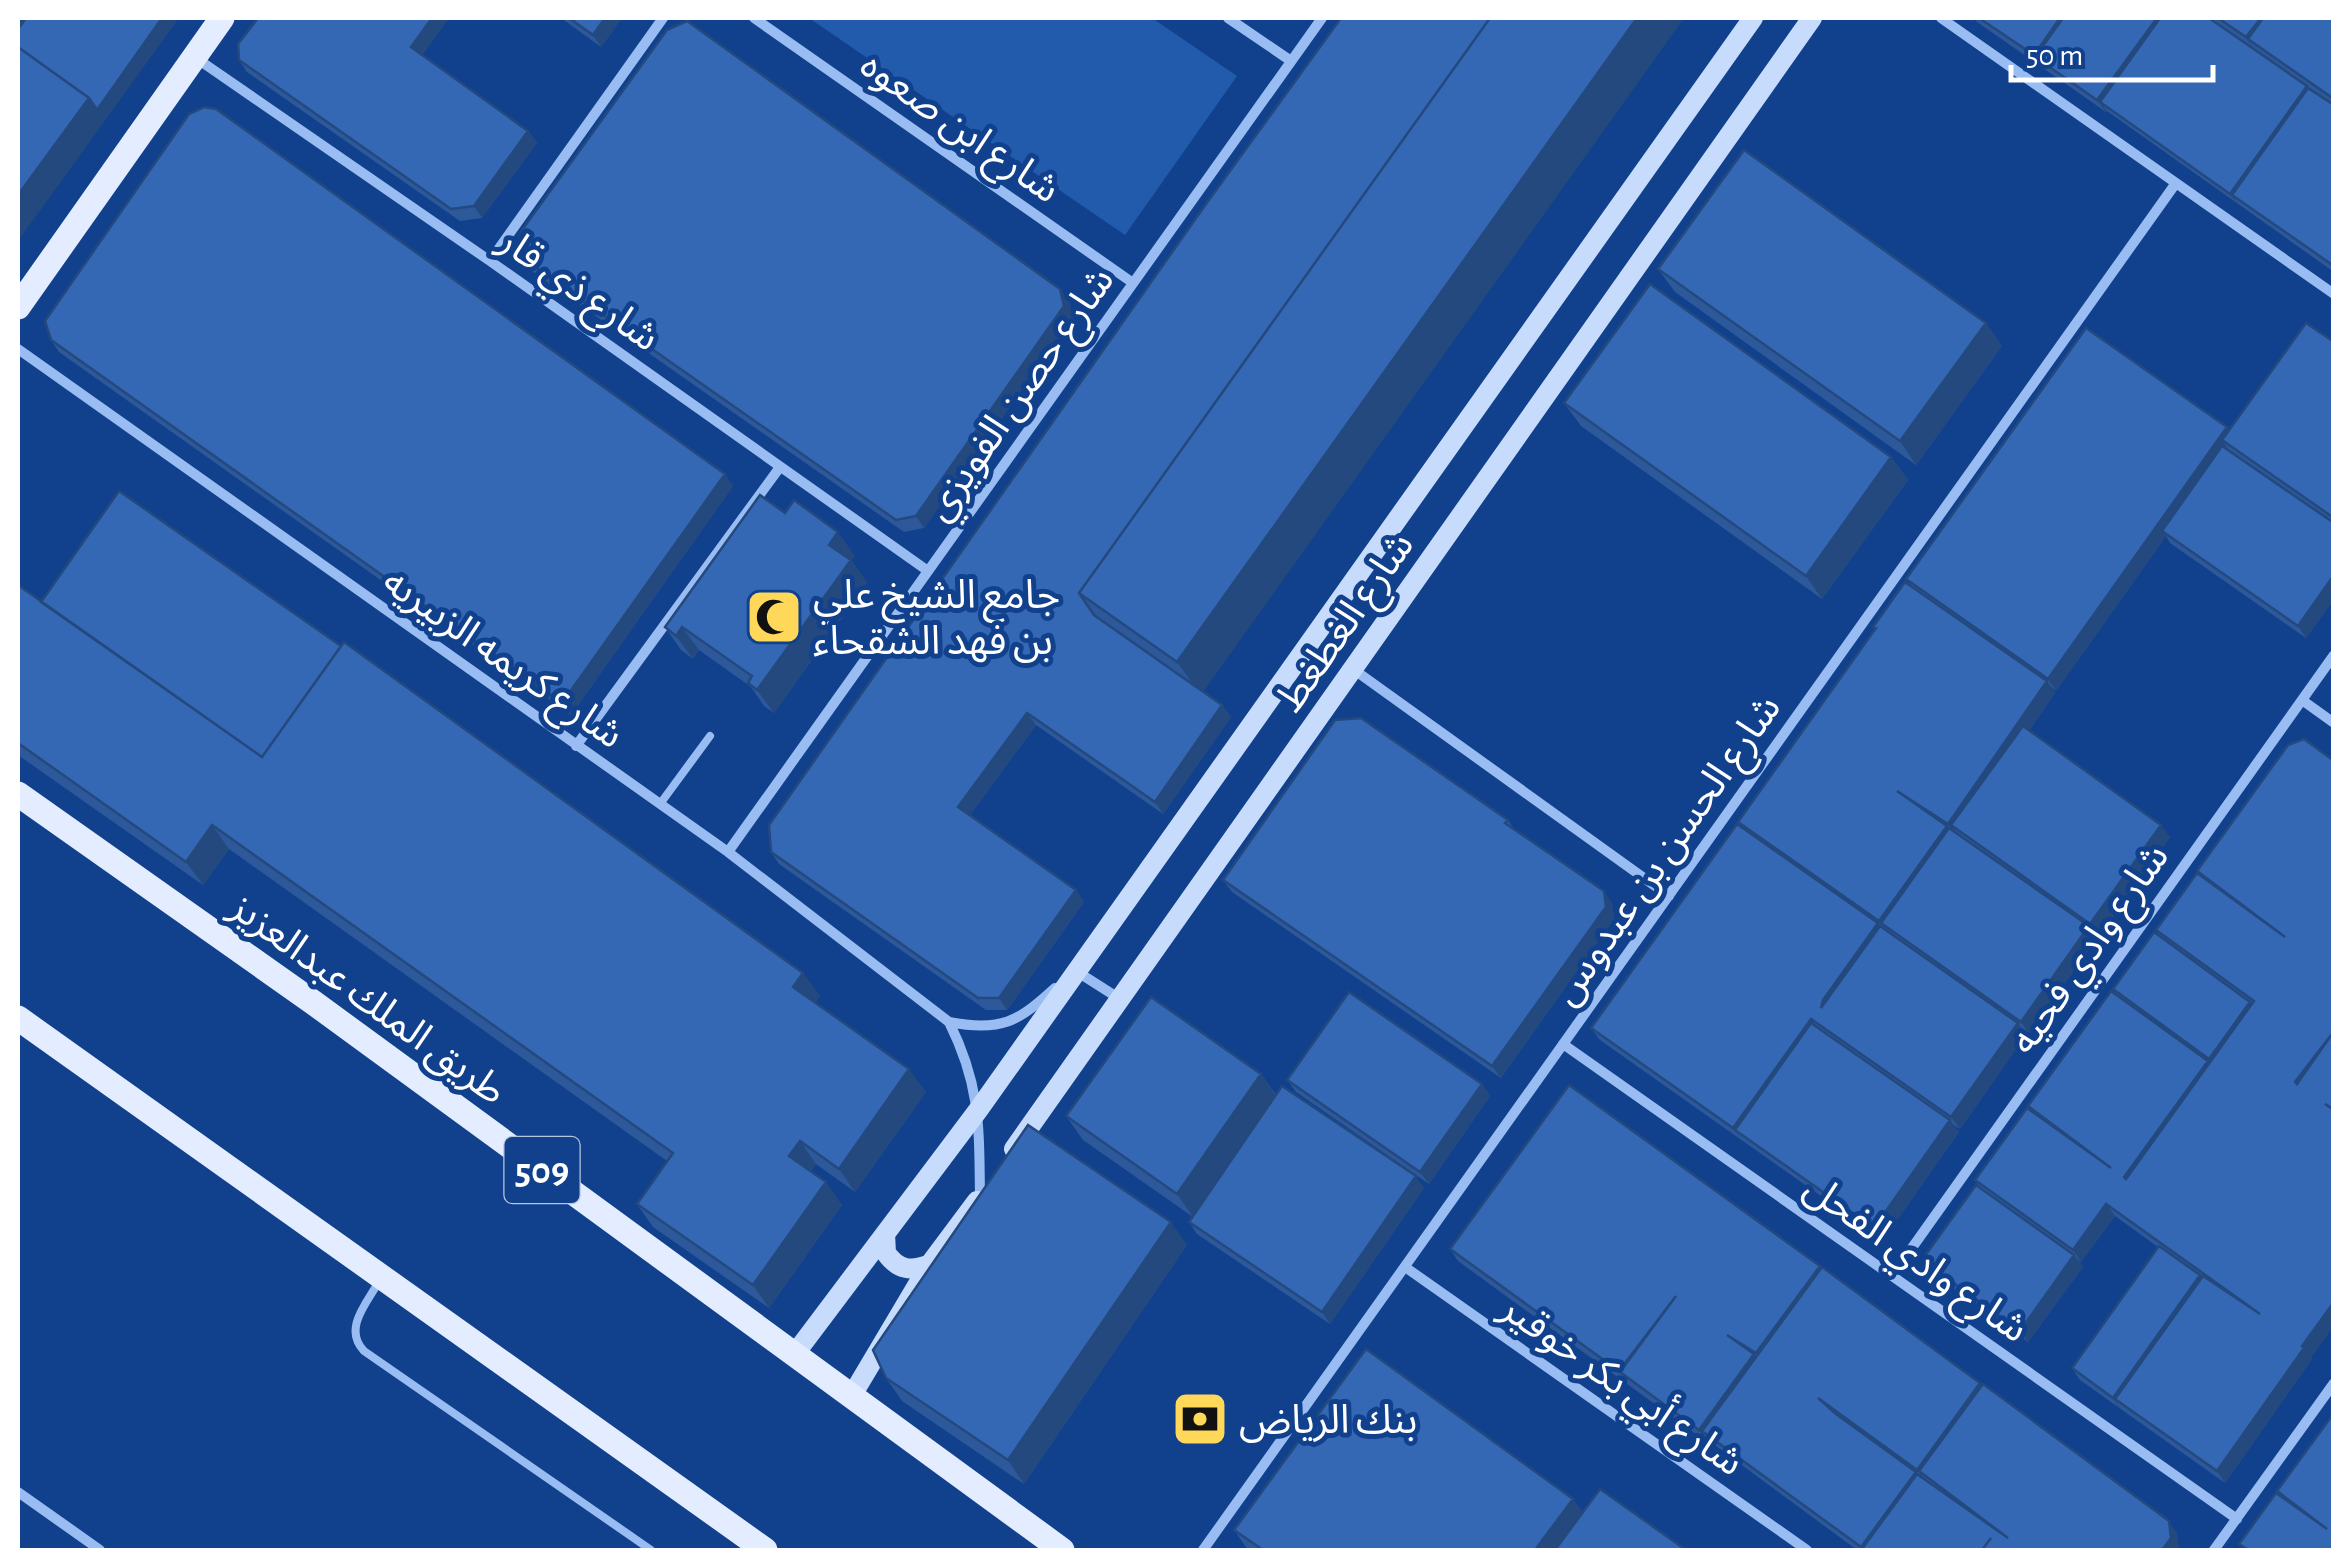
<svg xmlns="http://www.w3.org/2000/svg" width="2351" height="1568" font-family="'Alegreya Sans','Noto Sans Arabic',sans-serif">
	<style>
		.green { fill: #225aac }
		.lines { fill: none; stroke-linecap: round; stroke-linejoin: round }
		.lane { stroke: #99bdf2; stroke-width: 8 }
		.street { stroke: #99bdf2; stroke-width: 10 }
		.secondary { stroke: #c7dcfc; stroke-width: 20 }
		.primary { stroke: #e3edff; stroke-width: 25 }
		.wall { fill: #2d599b }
		.shaded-wall { fill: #24497e }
		.building { fill: #3468b4; stroke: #24497e; stroke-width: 2.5; fill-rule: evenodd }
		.labels { text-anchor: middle; stroke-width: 10; stroke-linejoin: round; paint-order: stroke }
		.shield { fill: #11418d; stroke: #b8c6dd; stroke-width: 2.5 }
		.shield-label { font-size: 38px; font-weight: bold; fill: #fff }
		.street-label { font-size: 40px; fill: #fff; stroke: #11418d }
		.poi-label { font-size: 40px; fill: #fff; stroke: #11418d; text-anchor: start }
	</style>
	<rect width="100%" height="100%" fill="#11418d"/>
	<!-- green -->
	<path class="green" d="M809,18H1152L1237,76L1125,235Z"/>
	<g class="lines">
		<!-- lane -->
		<path class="lane" d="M660,804L710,736
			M378,1283C366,1304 343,1329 364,1351L651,1550"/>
		<!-- street -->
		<path class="street" d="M754,18L1133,283
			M1228,18L1291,61
			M1941,18L2334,294
			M196,58L490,261L928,571
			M490,261L663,18
			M18,349L728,852L949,1022C981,1086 979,1128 980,1197
			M1353,669L1669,896
			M2302,700L2334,723
			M576,746L780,467
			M728,852L1322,18
			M1076,971L1120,999
			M949,1022C1001,1032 1018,1022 1055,988
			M1563,1044L2237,1519
			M1405,1267L1807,1550
			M1892,1276L2334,655
			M18,1492L100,1550
			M1203,1550L2176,183
			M2214,1550L2334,1383"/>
		<!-- secondary -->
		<path class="secondary" d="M1014,1149L1812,18
			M885,1234L886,1253C898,1270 911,1272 930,1264
			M794,1355L979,1109L1753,18
			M851,1397L930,1264L977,1201"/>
		<!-- primary -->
		<path class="primary" d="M18,307L222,18
			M18,794L314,1003L1062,1550
			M18,1018L765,1550"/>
	</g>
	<!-- wall -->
	<path class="wall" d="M449,18L422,55L528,131L537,143L482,218L460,221L247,72L239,60Z
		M561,18H622L601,47Z
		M1967,18H2334V272L2107,111L2106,112L1977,22L1974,18L1972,21Z
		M1206,204L1204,691L1222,705L1231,717L1163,814L1036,725L970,815L1076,890L1084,902L1007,1010H986L779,864L771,852Z
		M525,260L1069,301L1073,318L924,528L904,532L533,272Z
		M1658,269L1986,323L2002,346L1916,465L1675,292Z
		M51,340L725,474L733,486L571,715L59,352Z
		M2334,342V599L2306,638L2170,543L2166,536L2056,691L2050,686L2055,693L2029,731L2170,837L2099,936L2092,930L2097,938L2029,1034L2022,1029L2026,1035L1960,1129L1953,1125L1959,1132L1883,1240L1600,1040L1591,1028L1743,828L1738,822L1875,629L1873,627L1911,586L1906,579L2230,431Z
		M1564,403L1891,457L1908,480L1822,599L1581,426Z
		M785,513L855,556L851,560L867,583L774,713L764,706L751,687L699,650L693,659L681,650L665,627Z
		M18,585L41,602L820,996L815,1003L926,1092L855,1192L816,1164L811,1171L842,1205L769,1308L653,1227L637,1204L667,1161L229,849L203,885L18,755Z
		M2334,761V1326L2311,1357L2312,1359L2225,1483L2080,1380L2072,1368L2158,1247L2115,1216L2081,1262L2078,1260L2083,1267L2028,1342L1930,1272L1922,1260L1980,1188L1975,1180L2033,1112L2028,1106L2117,996L2113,989L2161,938L2156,930L2201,876L2197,871Z
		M1508,820L1514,829L1612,903L1614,919L1501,1078L1232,892L1223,880Z
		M1261,1074L1276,1095L1424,1188L1330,1324L1197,1234L1189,1222L1193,1217L1083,1140L1066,1116Z
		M1287,1080L1482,1084L1490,1096L1429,1184L1296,1092Z
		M1187,1245L1024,1484L902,1401L886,1378Z
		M1450,1249L1820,1266L1982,1385L2177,1533L2179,1550H1857L1708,1440L1707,1442L1458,1261Z
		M1573,1499L1583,1513L1686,1550H1248L1234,1530Z"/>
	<!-- shaded-wall -->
	<path class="shaded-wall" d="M18,18H43L18,52Z
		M162,18H179L18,241V195L89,98Z
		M432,18H449L420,59L411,47Z
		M605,18H622L601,47L593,35Z
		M1637,18H1684L1201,695L1177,662Z
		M2060,18H2077L2035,57L2042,67L2034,55Z
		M2157,18H2167L2100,102L2107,111L2106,112L2097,100Z
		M2261,18H2278L2248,39L2254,49L2246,37Z
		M2307,86L2315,98L2232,195L2239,206L2230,194Z
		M528,131L537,143L482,218L474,206Z
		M1060,289L1069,301L1073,318L924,528L916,516Z
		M1986,323L2002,346L1916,465L1900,441Z
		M2227,427L2235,439L2222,440L2228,449L2167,535L2162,531L2166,536L2056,691L2048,679Z
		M1891,457L1908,480L1822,599L1806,576Z
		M725,474L733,486L571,715L562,703Z
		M838,532L855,556L851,560L867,583L774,713L757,690L829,545Z
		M2334,575V599L2306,638L2298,626Z
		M682,627L699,650L693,659L676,636Z
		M2047,681L2055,693L1960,831L1951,825L1958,834L1956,836L1948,824Z
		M1222,705L1231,717L1163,814L1155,802Z
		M1027,713L1036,725L967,819L958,807Z
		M212,825L229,849L203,885L186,862Z
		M2161,825L2170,837L2099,936L2090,924Z
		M1947,826L1955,838L1881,923L1888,933L1879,921Z
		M1076,890L1084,902L1007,1010L999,998Z
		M1604,891L1612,903L1614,919L1501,1078L1492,1066Z
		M1878,923L1886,935L1821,1008L1823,1000Z
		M2089,926L2097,938L2029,1034L2021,1022Z
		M803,973L820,996L810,1010L793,987Z
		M2250,1002L2259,1014L2218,1071L2209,1059Z
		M1811,1019L1820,1031L1735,1130L1742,1140L1733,1128Z
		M2018,1023L2026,1035L1960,1129L1951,1117Z
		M2208,1061L2216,1073L2132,1189L2124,1177Z
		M909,1069L926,1092L855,1192L839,1169Z
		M1261,1074L1277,1098L1193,1217L1177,1194Z
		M1482,1084L1490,1096L1429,1184L1420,1172Z
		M1950,1120L1959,1132L1883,1240L1874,1228Z
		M800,1141L816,1164L806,1179L789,1156Z
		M1416,1176L1424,1188L1330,1324L1322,1312Z
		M826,1182L842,1205L769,1308L753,1285Z
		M2106,1204L2115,1216L2081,1262L2073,1250Z
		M1171,1222L1187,1245L1024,1484L1008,1460Z
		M2074,1255L2083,1267L2028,1342L2020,1331Z
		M1820,1266L1828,1278L1764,1365L1756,1353Z
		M2200,1275L2208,1287L2115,1399L2121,1410L2113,1398Z
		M2334,1302V1326L2311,1357L2312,1359L2225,1483L2217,1471Z
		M1754,1354L1762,1366L1702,1431L1708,1440L1707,1442L1699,1430Z
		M1980,1383L1989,1395L1919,1471L1926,1482L1917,1470Z
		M1916,1472L1924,1483L1862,1549L1863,1550L1861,1547Z
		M1573,1499L1590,1522L1569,1550H1535Z
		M2169,1521L2177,1533L2179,1550H2162Z"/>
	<!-- building -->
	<path class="building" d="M26,18H162L97,110L89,98L18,47V29Z
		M258,18H432L411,47L528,131L474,206L451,209L239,60L238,44Z
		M569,18H605L593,35Z
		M1341,18H1490L1079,593L1094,615L1222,705L1155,802L1027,713L958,807L1076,890L999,998H978L771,852L769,825L1206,204Z
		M1490,18H1637L1177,662L1079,593Z
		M1979,18H2060L2034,55Z
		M2063,18H2157L2097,100L2035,57Z
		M2160,18H2209L2307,86L2230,194L2100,102Z
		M2218,18H2261L2246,37Z
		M2263,18H2334V99L2248,39Z
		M687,21L1060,289L1064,306L916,516L896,520L525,260L518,240L522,230L667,30Z
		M18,47L89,98L18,195Z
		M2308,88L2334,105V266L2232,195Z
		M204,107L216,109L725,474L562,703L51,340L45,321L189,114Z
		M1744,150L1986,323L1900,441L1658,269Z
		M1650,284L1891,457L1806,576L1564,403Z
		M2306,323L2334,342V518L2222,440Z
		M2086,328L2227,427L2048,679L1906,579Z
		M2222,446L2334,523V575L2298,626L2162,531Z
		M119,491L341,646L262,757L41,602Z
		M760,495L785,513L794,500L838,532L829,545L851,560L757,690L748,683L752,676L682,627L676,636L665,627Z
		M1905,582L2047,681L1948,824L1897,791L1947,826L1879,921L1738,822L1876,628L1873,627Z
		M18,585L262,757L344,642L803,973L793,987L909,1069L839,1169L800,1141L789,1156L826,1182L753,1285L637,1204L673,1153L212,825L186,862L18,743Z
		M1361,718L1508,820L1505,823L1604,891L1606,907L1492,1066L1223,880L1335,720Z
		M2023,726L2161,825L2090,924L1951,825Z
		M2304,739L2334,761V1109L2325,1104L2334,1110V1302L2302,1346L2304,1348L2217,1471L2115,1399L2203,1276L2260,1314L2106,1204L2073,1250L1975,1180L2027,1108L2111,1168L2028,1106L2111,991L2208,1061L2124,1177L2126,1179L2254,1001L2156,930L2197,873L2285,937L2197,871L2288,745ZM2332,1034L2297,1084L2295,1082Z
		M1737,824L1878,923L1823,1000L1821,1008L1880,926L2018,1023L1951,1117L1811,1019L1733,1128L1591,1028Z
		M1949,828L2089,926L2021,1022L1881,923Z
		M2154,932L2250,1002L2209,1059L2113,989Z
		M1349,992L1482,1084L1420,1172L1287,1080Z
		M1151,997L1261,1074L1177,1194L1066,1116Z
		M1811,1023L1950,1120L1874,1228L1735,1130Z
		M1569,1085L1820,1266L1756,1353L1727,1335L1754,1354L1699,1430L1620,1372L1676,1296L1619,1371L1450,1249Z
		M1282,1086L1416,1176L1322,1312L1189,1222Z
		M1028,1125L1171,1222L1008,1460L886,1378L873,1350Z
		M1976,1185L2074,1255L2020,1331L1922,1260Z
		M2159,1246L2200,1275L2113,1398L2072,1368Z
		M1822,1267L1980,1383L1917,1470L1818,1398L1836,1414L1916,1472L1861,1547L1702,1431Z
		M1366,1349L1573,1499L1535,1550H1263L1234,1530Z
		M1983,1384L2169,1521L2171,1538L2162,1550H1982L1991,1538L1982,1550H1864L1862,1549L1917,1474L2008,1538L1919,1471Z
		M2334,1413V1550H2249L2239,1544L2276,1493L2327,1529L2277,1491Z
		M1600,1489L1686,1550H1555Z"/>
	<!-- icons -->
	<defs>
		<g id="mosque-square" transform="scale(2.875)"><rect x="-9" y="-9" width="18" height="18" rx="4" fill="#ffd759" stroke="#11418d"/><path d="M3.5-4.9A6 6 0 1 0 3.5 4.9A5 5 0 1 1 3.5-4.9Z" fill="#111"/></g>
		<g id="bank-square" transform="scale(2.875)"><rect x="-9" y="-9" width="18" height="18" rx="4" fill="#ffd759" stroke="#11418d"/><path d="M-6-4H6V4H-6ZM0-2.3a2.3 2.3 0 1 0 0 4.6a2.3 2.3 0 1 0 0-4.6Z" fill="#111"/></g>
	</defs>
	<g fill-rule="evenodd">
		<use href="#mosque-square" x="774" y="617"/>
		<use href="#bank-square" x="1200" y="1419"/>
	</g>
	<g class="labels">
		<!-- shield labels -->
		<rect class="shield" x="504.5" y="1137" width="75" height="66" rx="8"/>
		<g class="shield-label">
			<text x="542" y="1183">509</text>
		</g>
		<!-- street labels -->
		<g class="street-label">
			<text transform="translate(961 126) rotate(35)" y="14">شارع ابن صعوه</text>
			<text transform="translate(580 288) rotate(35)" y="14">شارع ذي قار</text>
			<text transform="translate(1018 393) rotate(-55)" y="14">شارع حصن الفويزي</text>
			<text transform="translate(1344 621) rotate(-55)" y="14">شارع الغطغط</text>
			<text transform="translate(504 657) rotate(35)" y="14">شارع كريمه الزبيريه</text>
			<text transform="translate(1665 849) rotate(-55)" y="14">شارع الحسن بن عبدوس</text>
			<text transform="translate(2088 948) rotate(-55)" y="14">شارع وادي فحيه</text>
			<text transform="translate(369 998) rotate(36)" y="14">طريق الملك عبدالعزيز</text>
			<text transform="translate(1917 1257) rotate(35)" y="14">شارع وادي الفحل</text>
			<text transform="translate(1623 1384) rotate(35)" y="14">شارع أبي بكر خوقير</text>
		</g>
		<!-- poi labels -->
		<g class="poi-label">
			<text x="813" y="608">جامع الشيخ علي<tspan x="813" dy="46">بن فهد الشقحاء</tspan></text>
			<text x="1239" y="1433">بنك الرياض</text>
		</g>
	</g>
	<!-- border -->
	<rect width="2351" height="1568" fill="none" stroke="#ffffff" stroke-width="40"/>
	<!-- scale -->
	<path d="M2011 65v15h202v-15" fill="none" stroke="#ffffff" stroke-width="5"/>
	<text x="2026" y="65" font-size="30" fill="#ffffff" stroke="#11418d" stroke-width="8" paint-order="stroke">50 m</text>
</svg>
